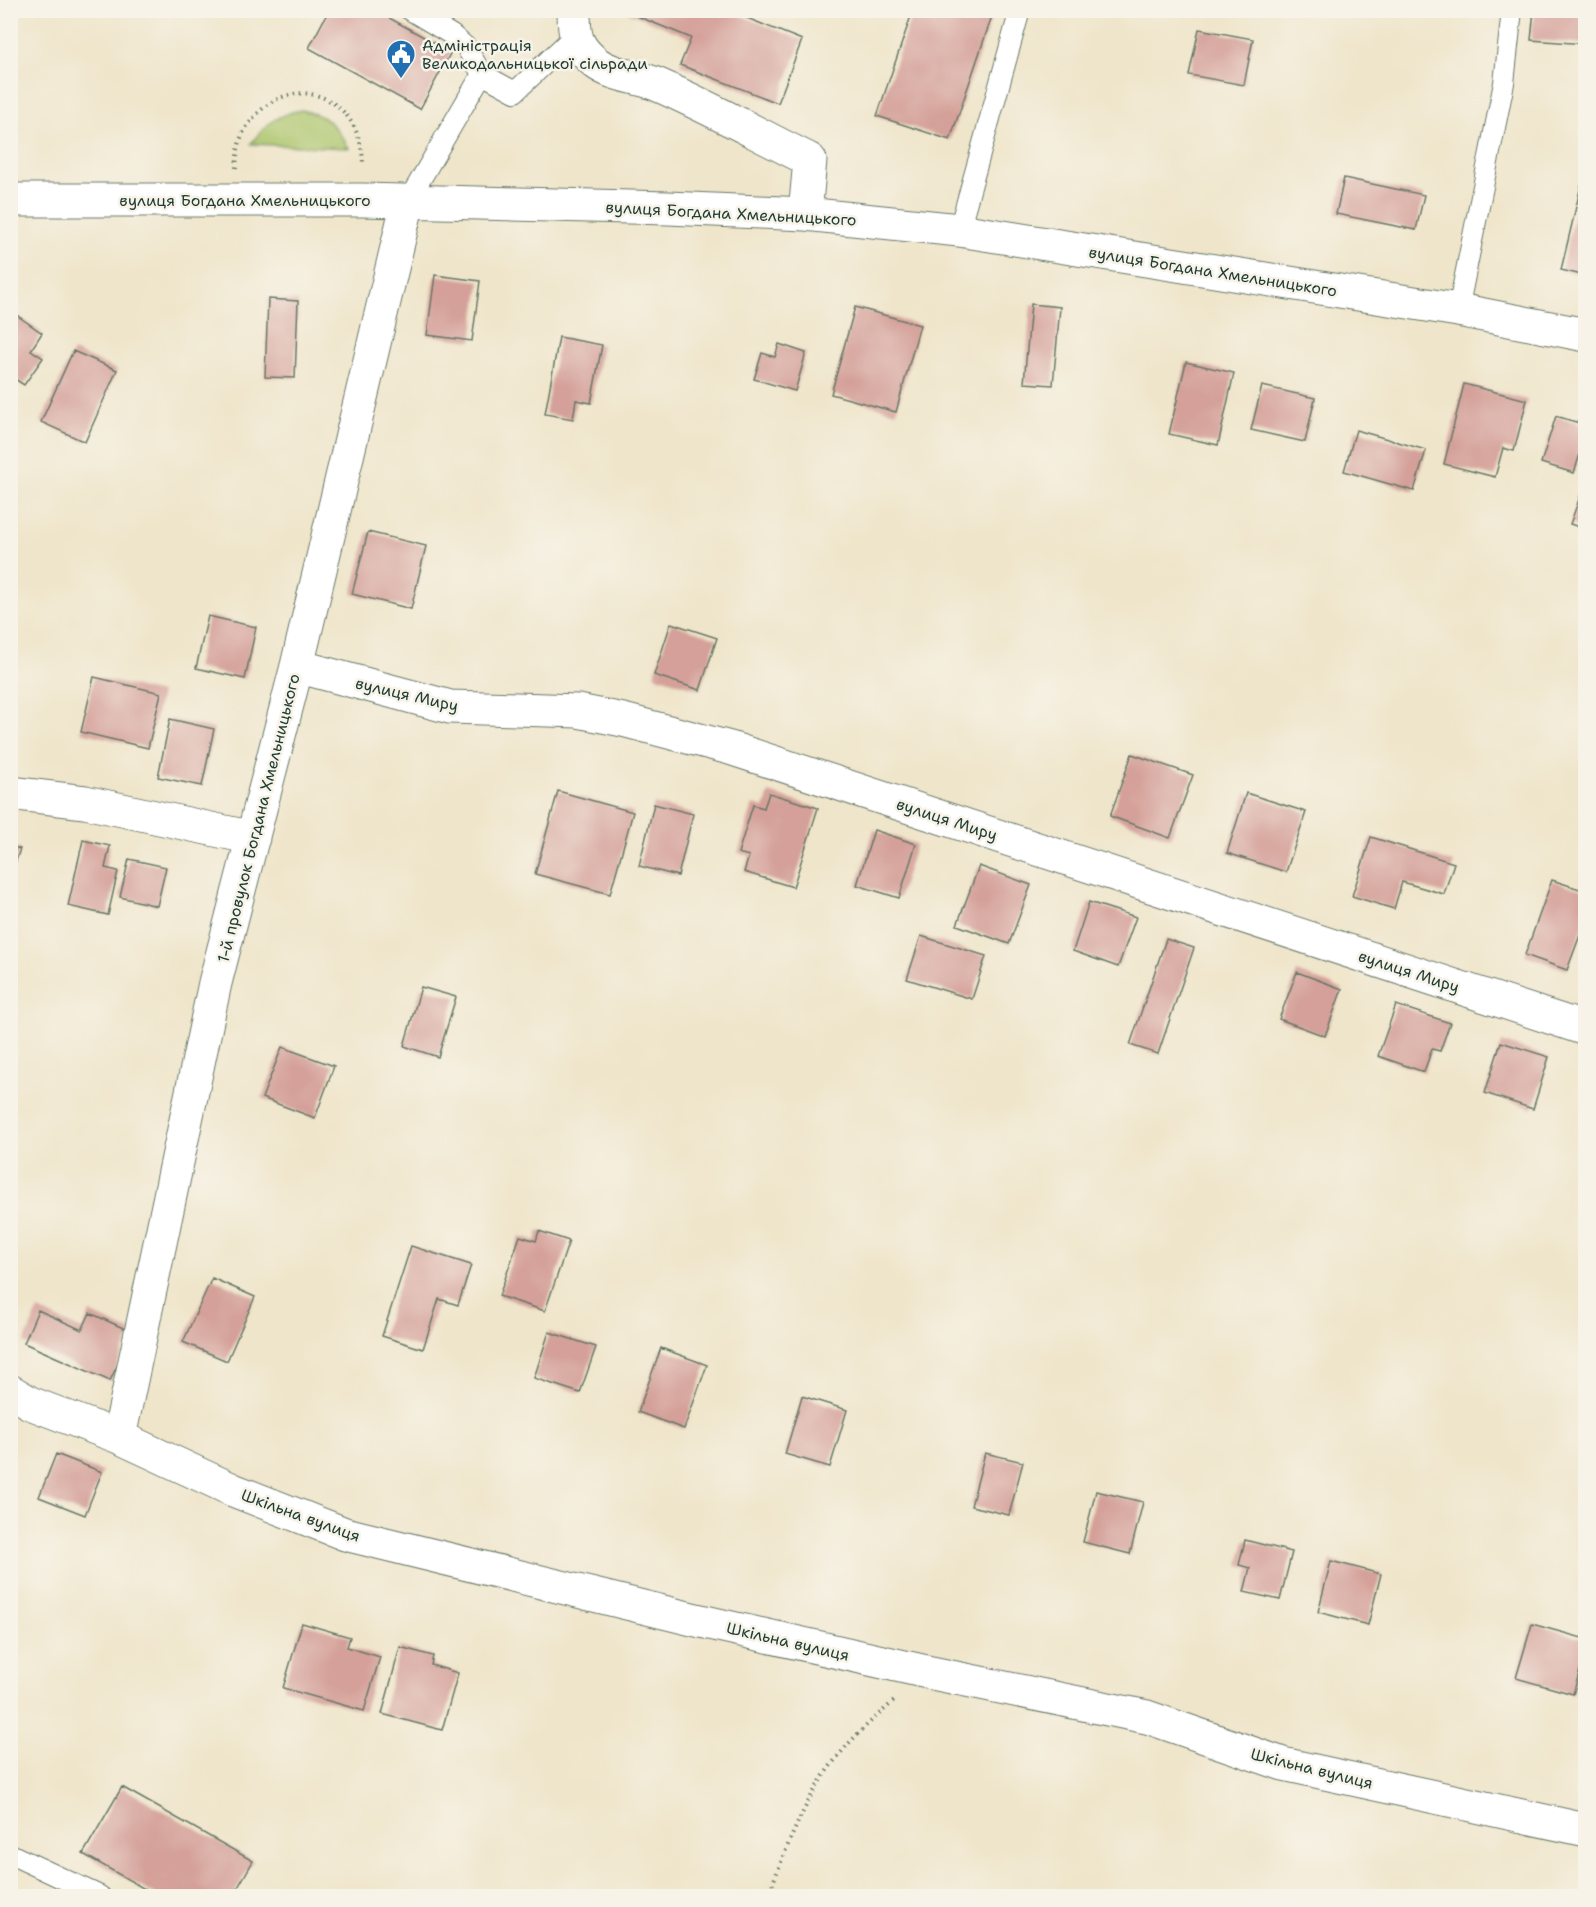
<svg xmlns="http://www.w3.org/2000/svg" width="1596" height="1907" font-family="'Shantell Sans',sans-serif">
	<style>
		.green { fill: #acc56b; stroke: #668150; stroke-width: 1.5 }
		.building { fill: #d4a099 }
		.lines { fill: none; stroke-linecap: round; stroke-linejoin: round }
		.lane-casing { stroke: #687868; stroke-width: 22 }
		.street-casing { stroke: #687868; stroke-width: 35 }
		.path { stroke: #687868; stroke-width: 4; stroke-dasharray: 1.5 4.5; stroke-linecap: butt }
		.lane { stroke: #fff; stroke-width: 20 }
		.street { stroke: #fff; stroke-width: 33 }
		.labels { text-anchor: middle; stroke-width: 5; stroke-linejoin: round; paint-order: stroke }
		.poi-label { font-size: 16px; fill: #1f3d34; stroke: #f7f3e8; text-anchor: start }
		.street-label { font-size: 16px; fill: #1f3d34; stroke: #f7f3e8 }
	</style>
	<rect width="100%" height="100%" fill="#f7f3e8"/>
	<filter id="ink" filterUnits="userSpaceOnUse"><feTurbulence type="fractalNoise" baseFrequency=".0167" numOctaves="2"/><feDisplacementMap in="SourceGraphic" scale="12" xChannelSelector="R" yChannelSelector="G"/><feConvolveMatrix kernelMatrix="1 2 1 2 8 2 1 2 1" color-interpolation-filters="sRGB"/></filter>
	<filter id="wash" filterUnits="userSpaceOnUse"><feTurbulence type="fractalNoise" baseFrequency=".008" numOctaves="4" result="noise"/><feDisplacementMap in="SourceGraphic" scale="24" xChannelSelector="R" yChannelSelector="G"/><feGaussianBlur stdDeviation="1.35" result="paint"/><feColorMatrix in="noise" values="0 0 0 0 0 0 0 0 0 0 0 0 0 0 0 0 0 1.4 0 .05"/><feComposite in="paint" operator="in"/></filter>
	<g filter="url(#wash)">
		<rect width="100%" height="100%" fill="#efe5ca"/>
		<!-- green -->
		<path class="green" d="M302,110C328,116 336,126 349,148L251,144C265,124 278,114 302,110Z"/>
		<g id="blocks">
			<!-- building -->
			<path class="building" d="M329,10H375L451,52L420,109L309,48Z
				M622,10H727L802,40L778,103L680,65L691,38Z
				M913,10H994L950,140L877,116Z
				M1534,10H1586V44L1531,40Z
				M1199,29L1253,39L1244,85L1189,75Z
				M1344,178L1424,195L1416,230L1336,214Z
				M1581,186L1586,187V276L1561,270Z
				M435,275L480,281L472,341L427,335Z
				M268,299L298,301L295,378L265,377Z
				M1031,304L1060,307L1053,385L1024,383Z
				M855,307L920,325L896,412L831,394Z
				M15,314L42,333L31,350L43,358L24,385L10,376V320Z
				M559,337L602,345L591,403L576,400L573,419L545,414Z
				M779,344L806,353L795,391L754,379L762,353L775,357Z
				M73,351L117,370L85,442L41,422Z
				M1186,362L1234,373L1218,445L1169,434Z
				M1464,384L1527,400L1514,451L1503,448L1495,477L1444,464Z
				M1262,386L1315,398L1305,442L1251,430Z
				M1556,416L1586,425V435L1574,473L1541,463Z
				M1356,430L1426,450L1414,491L1344,471Z
				M1585,483H1586V529L1570,524Z
				M368,532L426,546L411,609L352,594Z
				M208,616L256,627L245,679L196,668Z
				M671,623L717,638L700,690L654,675Z
				M94,677L161,693L148,748L81,732Z
				M170,719L214,729L202,786L158,777Z
				M1132,754L1193,775L1170,838L1110,816Z
				M558,791L633,812L610,894L535,874Z
				M769,793L818,808L793,887L744,872L749,856L738,853L753,805L764,808Z
				M1246,793L1306,812L1286,872L1227,853Z
				M654,804L693,814L678,876L639,866Z
				M874,830L916,844L899,898L857,885Z
				M1371,837L1454,863L1444,894L1402,882L1394,909L1352,896Z
				M83,840L110,846L105,868L118,871L108,915L68,906Z
				M10,846L20,849L11,875H10Z
				M129,859L166,867L157,906L120,897Z
				M979,866L1031,885L1009,944L957,925Z
				M1552,880L1586,891V919L1567,970L1525,955Z
				M1089,902L1136,917L1118,967L1073,951Z
				M921,936L986,956L972,999L907,979Z
				M1166,939L1194,948L1158,1054L1130,1045Z
				M1297,972L1342,989L1325,1036L1279,1019Z
				M421,987L456,997L438,1057L404,1046Z
				M1396,1005L1450,1023L1440,1051L1432,1049L1424,1072L1378,1056Z
				M1501,1042L1549,1057L1533,1109L1485,1093Z
				M282,1047L334,1066L315,1118L262,1098Z
				M539,1231L569,1241L545,1311L499,1296L520,1236L536,1241Z
				M411,1246L471,1265L458,1305L439,1299L423,1349L382,1336Z
				M212,1278L255,1297L227,1361L183,1342Z
				M38,1310L82,1330L90,1313L132,1332L110,1381L24,1343Z
				M549,1332L596,1347L580,1393L534,1378Z
				M661,1348L707,1365L684,1429L638,1412Z
				M802,1396L847,1410L830,1467L785,1454Z
				M985,1453L1023,1462L1009,1515L971,1506Z
				M56,1454L102,1472L85,1515L39,1497Z
				M1096,1491L1143,1502L1130,1554L1083,1542Z
				M1245,1540L1292,1552L1280,1600L1244,1592L1250,1568L1239,1565Z
				M1331,1561L1381,1574L1368,1625L1318,1612Z
				M302,1623L350,1637L347,1647L380,1657L364,1711L283,1688Z
				M1532,1624L1586,1639V1650L1573,1694L1516,1678Z
				M400,1647L433,1656L431,1665L458,1673L442,1730L382,1714Z
				M122,1787L253,1861L233,1896H157L83,1854Z"/>
		</g>
	</g>
	<g filter="url(#ink)">
		<use href="#blocks" fill-opacity="0" stroke="#687868" stroke-width="1.5"/>
		<g class="lines">
			<!-- lane casing -->
			<g class="lane-casing">
				<path id="lane" d="M410,10L452,35L466,47L482,74
					M408,201L482,74L515,92L574,36
					M959,230L1020,10
					M1458,310L1504,83L1512,10
					M10,1854L100,1896"/>
			</g>
			<!-- street casing -->
			<g class="street-casing">
				<path id="street" d="M574,10C574,35 575,46 596,63C613,76 637,76 656,84C709,107 759,135 810,160L805,214
					M10,200H363L668,208L805,214L959,230L1458,310L1586,335
					M297,666L450,707L578,711L623,720L730,748L1586,1029
					M10,793L85,802L253,838
					M10,1391L30,1403L119,1437L233,1490L345,1534L692,1619L927,1672L1147,1717L1283,1764L1586,1830
					M119,1437L215,983L297,666L408,201"/>
			</g>
			<!-- path -->
			<path class="path" d="M236,168C237,154 238,140 246,128C287,65 363,94 363,166
				M768,1896C788,1844 807,1791 844,1749C859,1731 877,1716 895,1700"/>
			<!-- lane -->
			<use href="#lane" class="lane"/>
			<!-- street -->
			<use href="#street" class="street"/>
		</g>
	</g>
	<!-- icons -->
	<defs>
		<g id="civic-pin" transform="scale(1.5)"><path d="M0 17L-7.5 6A9.5 9.5 0 1 1 7.5 6Z" fill="#1f6fb2" stroke="#f7f3e8"/><path d="M-.6-6.5H3V-4.5H.6V-3L4-1V1h2V6H-6V1h2V-1L-.6-3ZM-1.2 2.5V6h2.4V2.5Z" fill="#fff"/></g>
	</defs>
	<g fill-rule="evenodd">
		<use href="#civic-pin" x="401" y="54"/>
	</g>
	<g class="labels">
		<!-- poi labels -->
		<g class="poi-label">
			<text x="422" y="51">Адміністрація<tspan x="422" dy="18">Великодальницької сільради</tspan></text>
		</g>
		<!-- street labels -->
		<g class="street-label">
			<text x="245" y="206">вулиця Богдана Хмельницького</text>
			<text transform="translate(731 213) rotate(3)" y="6">вулиця Богдана Хмельницького</text>
			<text transform="translate(1213 271) rotate(9)" y="6">вулиця Богдана Хмельницького</text>
			<text transform="translate(407 694) rotate(13)" y="6">вулиця Миру</text>
			<text transform="translate(258 818) rotate(-76)" y="6">1-й провулок Богдана Хмельницького</text>
			<text transform="translate(947 819) rotate(18)" y="6">вулиця Миру</text>
			<text transform="translate(1409 971) rotate(18)" y="6">вулиця Миру</text>
			<text transform="translate(301 1515) rotate(20)" y="6">Шкільна вулиця</text>
			<text transform="translate(788 1641) rotate(13)" y="6">Шкільна вулиця</text>
			<text transform="translate(1312 1768) rotate(14)" y="6">Шкільна вулиця</text>
		</g>
	</g>
	<!-- margin -->
	<rect width="1596" height="1907" fill="none" stroke="#f7f3e8" stroke-width="36"/>
</svg>
